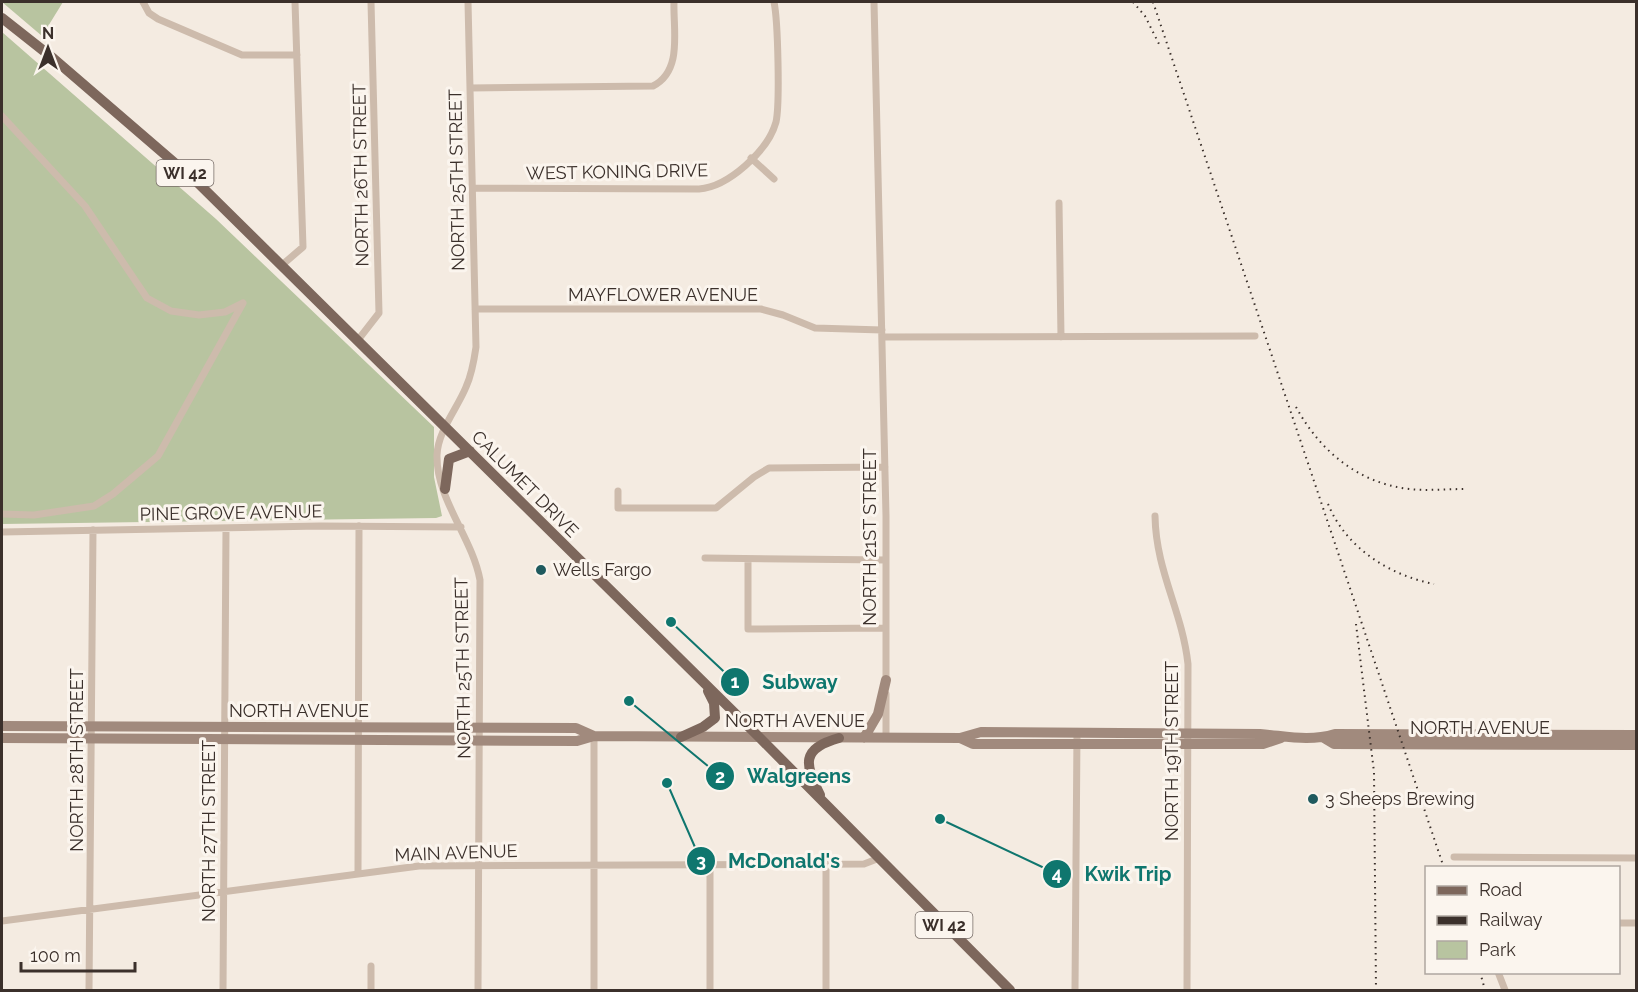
<svg xmlns="http://www.w3.org/2000/svg" width="1638" height="992" font-family="Raleway,sans-serif">
	<style>
		.green { fill: #b8c4a0 }
		.lines { fill: none; stroke-linecap: round; stroke-linejoin: round }
		.street { stroke: #cdbbac; stroke-width: 7 }
		.secondary { stroke: #a18a7d; stroke-width: 10 }
		.primary { stroke: #7d675c; stroke-width: 10 }
		.rail { stroke: #3b302b; stroke-width: 2; stroke-dasharray: 1.5 4.5; stroke-linecap: butt }
		.poi-dot { fill: #1f5a5e; stroke: #fbf5ee; stroke-width: 2 }
		.labels { text-anchor: middle; stroke-width: 6; stroke-linejoin: round; paint-order: stroke }
		.shield { fill: #fbf5ee; stroke: #756b66; stroke-width: 1.5 }
		.shield-label { font-size: 16px; font-weight: bold; fill: #3b302b }
		.street-label { font-size: 18px; fill: #3b302b; stroke: #fbf5ee }
		.poi-label { font-size: 18px; fill: #3b302b; stroke: #fbf5ee; text-anchor: start }
		.leader { fill: none; stroke: #0f766e; stroke-width: 2 }
		.callout-dot { fill: #0f766e; stroke: #fbf5ee; stroke-width: 2 }
		.mark-label { font-size: 18px; text-anchor: middle; font-weight: bold; fill: #fff }
		.callout-label { font-size: 20px; text-anchor: middle; font-weight: bold; fill: #0f766e; stroke: #fbf5ee; stroke-width: 6; stroke-linejoin: round; paint-order: stroke }
	</style>
	<rect width="100%" height="100%" fill="#f4ebe1"/>
	<!-- green -->
	<path class="green" d="M2,2H63L42,36Z
		M2,32L216,219L434,427V477L442,516L436,518L2,524Z"/>
	<g class="lines">
		<!-- street -->
		<path class="street" d="M143,2L149,13L158,19L242,55H297
			M468,2L476,347C474,361 472,374 466,387C457,409 438,431 437,455C436,499 472,537 480,580L478,990
			M874,2L886,516V683
			M470,88L653,86C683,71 673,30 674,2
			M2,116L85,206L147,298L171,311L199,315L225,312L243,303
			M751,158L774,179
			M472,188L699,189C728,187 768,151 776,122C780,104 778,21 774,2
			M1059,203L1061,337
			M282,265L303,247L295,2
			M475,309H761L783,315L815,328L882,330
			M882,337L1255,336
			M358,340L379,313L371,2
			M618,491V508H716L754,477L769,468L885,467
			M2,514L34,515L94,506L113,494L158,456L243,303
			M1155,516C1156,572 1182,610 1188,664L1187,990
			M2,532L320,526L461,527
			M705,558L886,560
			M748,559V629L886,628
			M886,694V738
			M594,736V990
			M1454,857L1636,858
			M826,864V990
			M710,865V990
			M358,873L359,526
			M2,921L419,866L864,864L877,859
			M1618,923H1636
			M371,966V990
			M1498,972L1505,990
			M89,990L93,530
			M223,990L226,528
			M1075,990L1077,733"/>
		<!-- secondary -->
		<path class="secondary" d="M2,726L576,728L594,736
			M2,738L577,741L594,736L960,738L981,732L1260,734C1286,736 1309,742 1335,734L1636,735
			M864,738L878,714L886,680
			M960,738L973,744H1263L1281,738
			M1324,738L1334,744L1636,745"/>
		<!-- primary -->
		<path class="primary" d="M2,18L54,59L198,183L760,738L1010,990
			M445,489L449,459L470,451
			M681,737L703,727L715,718L714,703L708,691
			M820,795C805,764 800,749 839,738"/>
		<!-- rail -->
		<path class="rail" d="M1133,2L1145,16L1160,46
			M1153,2L1444,868
			M1296,407C1320,451 1358,483 1409,489C1427,491 1446,489 1465,489
			M1328,504C1346,548 1389,575 1434,584
			M1356,624L1374,772L1376,990
			M1480,972L1485,990"/>
	</g>
	<!-- markers -->
	<g class="poi-dot">
		<circle cx="541" cy="570" r="6"/>
		<circle cx="1313" cy="799" r="6"/>
	</g>
	<g class="labels">
		<!-- shield labels -->
		<g class="shield">
			<rect x="156.5" y="160" width="57" height="26" rx="4.5"/>
			<rect x="915.5" y="912" width="57" height="26" rx="4.5"/>
		</g>
		<g class="shield-label">
			<text x="185" y="179">WI 42</text>
			<text x="944" y="931">WI 42</text>
		</g>
		<!-- street labels -->
		<g class="street-label">
			<text transform="translate(617 172) rotate(-1)" y="6">WEST KONING DRIVE</text>
			<text transform="translate(361 175) rotate(-91)" y="6">NORTH 26TH STREET</text>
			<text transform="translate(457 180) rotate(-91)" y="6">NORTH 25TH STREET</text>
			<text x="663" y="301">MAYFLOWER AVENUE</text>
			<text transform="translate(525 484) rotate(45)" y="6">CALUMET DRIVE</text>
			<text transform="translate(231 513) rotate(-1)" y="6">PINE GROVE AVENUE</text>
			<text transform="translate(870 537) rotate(-90)" y="6">NORTH 21ST STREET</text>
			<text transform="translate(463 668) rotate(-91)" y="6">NORTH 25TH STREET</text>
			<text x="299" y="717">NORTH AVENUE</text>
			<text x="795" y="727">NORTH AVENUE</text>
			<text x="1480" y="734">NORTH AVENUE</text>
			<text transform="translate(1172 751) rotate(-90)" y="6">NORTH 19TH STREET</text>
			<text transform="translate(77 760) rotate(-90)" y="6">NORTH 28TH STREET</text>
			<text transform="translate(209 831) rotate(-90)" y="6">NORTH 27TH STREET</text>
			<text transform="translate(456 853) rotate(-2)" y="6">MAIN AVENUE</text>
		</g>
		<!-- poi labels -->
		<g class="poi-label">
			<text x="553" y="576">Wells Fargo</text>
			<text x="1325" y="805">3 Sheeps Brewing</text>
		</g>
	</g>
	<!-- callouts -->
	<path class="leader" d="M671 622L735 682M629 701L720 776M667 783L701 861M940 819L1057 874"/>
	<g class="callout-dot">
		<circle cx="671" cy="622" r="6"/>
		<circle cx="629" cy="701" r="6"/>
		<circle cx="667" cy="783" r="6"/>
		<circle cx="940" cy="819" r="6"/>
		<circle cx="735" cy="682" r="15"/>
		<circle cx="720" cy="776" r="15"/>
		<circle cx="701" cy="861" r="15"/>
		<circle cx="1057" cy="874" r="15"/>
	</g>
	<g class="mark-label">
		<text x="735" y="688">1</text>
		<text x="720" y="783">2</text>
		<text x="701" y="867">3</text>
		<text x="1057" y="880">4</text>
	</g>
	<g class="callout-label">
		<text x="800" y="689">Subway</text>
		<text x="799" y="783">Walgreens</text>
		<text x="784" y="868">McDonald's</text>
		<text x="1128" y="881">Kwik Trip</text>
	</g>
	<!-- border -->
	<rect width="1638" height="992" fill="none" stroke="#3b302b" stroke-width="6"/>
	<!-- legend -->
	<rect x="1425" y="866" width="195" height="108" fill="#fbf5ee" stroke="#aea6a0" stroke-width="1.5"/>
	<rect x="1437" y="886" width="30" height="9" fill="#7d675c" stroke="#aea6a0" stroke-width="1.5"/>
	<text x="1479" y="896" font-size="18" fill="#3b302b">Road</text>
	<rect x="1437" y="916" width="30" height="9" fill="#3b302b" stroke="#aea6a0" stroke-width="1.5"/>
	<text x="1479" y="926" font-size="18" fill="#3b302b">Railway</text>
	<rect x="1437" y="941" width="30" height="18" fill="#b8c4a0" stroke="#aea6a0" stroke-width="1.5"/>
	<text x="1479" y="956" font-size="18" fill="#3b302b">Park</text>
	<!-- north arrow -->
	<g transform="translate(48 48)" stroke="#fbf5ee" stroke-width="4.5" paint-order="stroke">
	<path d="M0-4.5L10 22L0 15L-10 22Z" fill="#3b302b"/>
	<text y="-9" font-size="16" font-weight="bold" text-anchor="middle" fill="#3b302b">N</text>
	</g>
	<!-- scale -->
	<path d="M21 962v9h114v-9" fill="none" stroke="#3b302b" stroke-width="3"/>
	<text x="30" y="962" font-size="18" fill="#3b302b" stroke="#fbf5ee" stroke-width="4.5" paint-order="stroke">100 m</text>
</svg>
